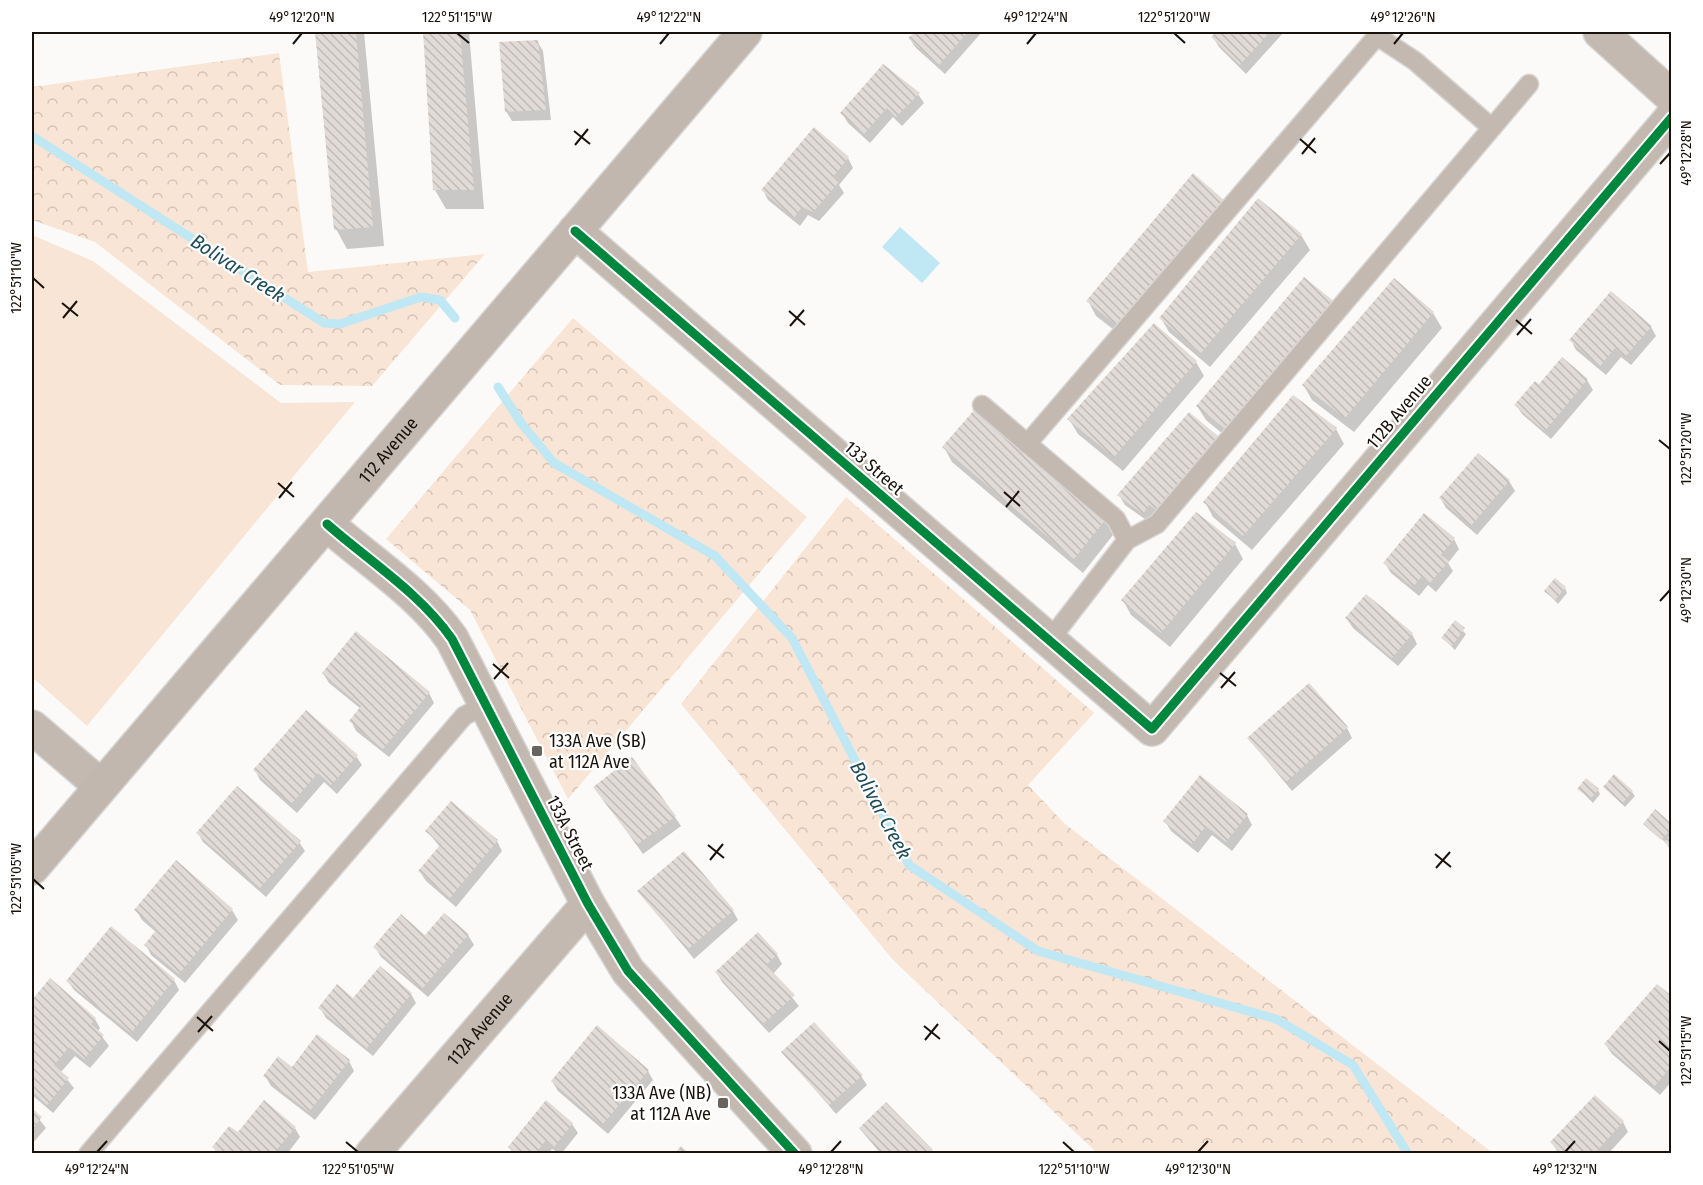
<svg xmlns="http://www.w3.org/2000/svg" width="1703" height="1185" font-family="'Fira Sans Condensed',sans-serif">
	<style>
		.grass { fill: #f9e5d5 }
		.forest { fill: url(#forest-crowns) }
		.water { fill: #c0e7f4 }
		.shadow { fill: #0003 }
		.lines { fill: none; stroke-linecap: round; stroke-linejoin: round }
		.stream { stroke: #c0e7f4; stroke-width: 9 }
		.building { fill: url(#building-back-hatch) }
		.service-casing { stroke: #d7d5d3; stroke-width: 21 }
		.minor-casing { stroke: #d7d5d3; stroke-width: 36 }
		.tertiary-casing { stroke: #d7d5d3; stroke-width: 36 }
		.secondary-casing { stroke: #d7d5d3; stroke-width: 36 }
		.service { stroke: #c3b9b0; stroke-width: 18 }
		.minor { stroke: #c3b9b0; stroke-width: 33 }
		.tertiary { stroke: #c3b9b0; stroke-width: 33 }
		.secondary { stroke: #c1b7ae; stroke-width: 33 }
		.cycleway-casing { stroke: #fff; stroke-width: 13 }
		.cycleway { stroke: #00873e; stroke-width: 9 }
		.ticks { fill: none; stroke: #19120c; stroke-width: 2 }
		.poi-dot { fill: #68635f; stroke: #fff; stroke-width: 2 }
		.labels { text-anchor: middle; stroke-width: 4.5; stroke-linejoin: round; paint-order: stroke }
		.street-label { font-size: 18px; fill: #19120c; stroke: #fff }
		.poi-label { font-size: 18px; fill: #19120c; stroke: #fff; text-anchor: start }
		.water-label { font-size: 20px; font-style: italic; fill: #1c4b59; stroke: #fff }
		.neatline { fill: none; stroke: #19120c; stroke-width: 2 }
		.ticks-label { font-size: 15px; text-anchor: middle; fill: #19120c }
	</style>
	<defs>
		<pattern id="forest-crowns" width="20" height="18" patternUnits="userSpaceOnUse" patternTransform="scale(1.5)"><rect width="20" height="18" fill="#f9e5d5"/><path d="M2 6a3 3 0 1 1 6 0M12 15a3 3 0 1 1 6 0" fill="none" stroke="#d5c3b6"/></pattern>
		<pattern id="building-back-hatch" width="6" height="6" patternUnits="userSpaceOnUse" patternTransform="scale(1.5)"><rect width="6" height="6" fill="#e0dbd7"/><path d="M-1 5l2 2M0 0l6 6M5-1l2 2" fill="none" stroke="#c0bbb7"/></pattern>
	</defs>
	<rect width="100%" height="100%" fill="#fcfaf8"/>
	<!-- grass -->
	<path class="grass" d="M32,235L93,261L281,403L355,402L87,726L32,677Z"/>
	<!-- forest -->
	<path class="forest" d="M279,53L308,272L485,254L372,386L280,385L95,242L32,220V83L33,87Z
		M573,318L807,517L568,799L470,610L386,539Z
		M846,497L1094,713L1028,785L1065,824L1493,1153H1097L893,960L681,704Z"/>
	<!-- water -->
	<path class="water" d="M900,227L940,263L922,283L882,247Z"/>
	<!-- shadow -->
	<path class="shadow" d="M317,32H364L384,246L347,249L336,229Z
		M424,32H469L484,209H446L435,190Z
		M917,32H982L945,74L916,48L910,39Z
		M1218,32H1284L1246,74L1219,47L1213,37Z
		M537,41L543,51L551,120L512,121L506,111Z
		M918,94L924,103L902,126L893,117L870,143L848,123L842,113Z
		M848,158L853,168L839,185L844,193L819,221L808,215L800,226L768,200L763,190Z
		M1258,200L1301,235L1310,250L1210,367L1169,332L1161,318Z
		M1223,201L1231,216L1127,340L1096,316L1088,301Z
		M1394,280L1433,313L1442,328L1354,432L1312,400L1304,386Z
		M1335,304L1343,319L1236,445L1206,420L1197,406Z
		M1651,327L1656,336L1631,365L1621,357L1606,375L1576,350L1571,340Z
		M1562,359L1587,380L1593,390L1551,439L1522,414L1516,405L1539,386Z
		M1196,362L1204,376L1123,471L1078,434L1069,419Z
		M1293,397L1336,429L1344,444L1252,550L1213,517L1205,502Z
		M1217,437L1222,446L1149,522L1125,505L1119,495Z
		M944,447L1105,520L1113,535L1083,573L952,462Z
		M1479,455L1509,481L1515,491L1477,535L1446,508L1441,499Z
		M1454,539L1459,549L1448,563L1453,571L1436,592L1428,585L1419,596L1391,573L1385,563Z
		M1235,544L1243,559L1170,647L1131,615L1123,600Z
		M1565,588L1567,593L1558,604L1546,591Z
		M1347,619L1412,634L1417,644L1398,666L1353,628Z
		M1455,623L1466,634L1455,650L1443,638Z
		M323,673L429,693L434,703L389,757L356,731L351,721L361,709L329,683Z
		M1347,728L1352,738L1292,791L1249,739Z
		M356,756L362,765L337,794L324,782L297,813L260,780L255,770Z
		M595,787L675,817L681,826L643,854Z
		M1605,787L1632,792L1635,796L1625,807Z
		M1579,789L1598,790L1600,794L1593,803Z
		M1247,815L1252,825L1232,851L1212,835L1198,853L1171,831L1165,821Z
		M1645,824L1672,826V852L1665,842Z
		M427,831L497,841L502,851L456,907L426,881L420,872L440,847Z
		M198,833L299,842L305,851L266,897L203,842Z
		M176,862L232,910L238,920L185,983L151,955L146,945L156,932L142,920L136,910Z
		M639,891L733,911L738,920L694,959Z
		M444,915L468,935L474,945L428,997L381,957L375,947L425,937Z
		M777,955L782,964L773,974L799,1006L769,1033L722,982L717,973Z
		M50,980L95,1019L100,1028L98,1031L109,1046L90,1068L75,1056L61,1072L74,1088L53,1113L32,1095V1002Z
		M174,980L179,990L137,1042L74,990L68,981Z
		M411,994L416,1003L373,1056L326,1018L320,1008L353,1000Z
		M1672,998V1081L1660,1095L1612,1054L1606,1045Z
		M783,1052L861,1076L867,1085L836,1114Z
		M349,1061L354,1071L315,1120L271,1086L265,1076L292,1069Z
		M648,1071L653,1080L608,1134L558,1091L552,1081Z
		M32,1110L46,1128L32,1144Z
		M1623,1122L1628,1132L1608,1154H1559L1552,1143Z
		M572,1124L578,1133L561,1154L552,1149L548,1154H513L510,1147Z
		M295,1128L300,1137L287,1154H217L214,1147Z
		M860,1129L932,1151L934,1154H881Z"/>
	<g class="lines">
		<!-- stream -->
		<path class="stream" d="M32,136L324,323L340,324L421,297L440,300L455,318
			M498,387L521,423L554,463L715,556L792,638L909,865L1038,951L1276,1019L1353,1065L1408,1154"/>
	</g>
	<!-- building -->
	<path class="building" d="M315,32H356L373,227L334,230Z
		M423,32H460L474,190H433Z
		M915,32H968L939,65L908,38Z
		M1216,32H1270L1240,65L1211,37Z
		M538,40L546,110L505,112L499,42Z
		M883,64L920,93L896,117L887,108L864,134L840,113Z
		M814,127L849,157L833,177L839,182L813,212L802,207L794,218L761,190Z
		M1193,173L1224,200L1118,326L1086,301Z
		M1258,198L1302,234L1201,353L1159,318Z
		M1304,277L1336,303L1228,431L1196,406Z
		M1394,278L1434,312L1345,418L1302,385Z
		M1611,291L1652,326L1625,357L1615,348L1600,366L1569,340Z
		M1154,323L1197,361L1114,457L1067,419Z
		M1562,357L1588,379L1545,431L1514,405L1535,381L1539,384Z
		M1293,395L1337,428L1243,536L1203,502Z
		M975,409L1106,519L1074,559L942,447Z
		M1189,412L1218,436L1156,510L1149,505L1143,514L1117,495Z
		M1478,453L1510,480L1471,526L1439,498Z
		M1196,512L1236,543L1161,633L1121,600Z
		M1424,513L1455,538L1441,555L1449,561L1430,583L1422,576L1413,587L1383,563Z
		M1555,578L1566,587L1555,600L1544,591Z
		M1366,594L1413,633L1392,658L1345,618Z
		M1455,620L1465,628L1452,646L1441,638Z
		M356,631L430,692L383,749L349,721L361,706L322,673Z
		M1309,683L1348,727L1286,782L1247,738Z
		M306,710L358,755L331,785L318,773L291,804L253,770Z
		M632,757L676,816L637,845L593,787Z
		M1614,774L1633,791L1622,804L1603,787Z
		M1200,775L1248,814L1226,842L1206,826L1192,844L1163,821Z
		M1586,778L1599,789L1590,799L1577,789Z
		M237,786L301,841L260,888L196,833Z
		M451,801L498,840L450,898L418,871L441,844L425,831Z
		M1655,809L1672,824V828L1661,840L1643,824Z
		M1672,833V849L1664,842Z
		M684,851L734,910L687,950L637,891Z
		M176,860L233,909L179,974L144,945L157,929L134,910Z
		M444,913L469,934L422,989L373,947L401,914L425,935Z
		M111,926L175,979L131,1033L66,981Z
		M758,932L778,954L766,965L795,995L763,1024L715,972Z
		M380,966L412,993L367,1048L318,1008L337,984L353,998Z
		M50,978L96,1018L91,1024L104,1035L84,1059L69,1047L54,1065L69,1078L47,1105L32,1091V1000Z
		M1657,984L1672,996V1065L1654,1087L1604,1044Z
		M814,1022L863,1075L829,1105L781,1052Z
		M597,1025L649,1070L602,1125L551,1081Z
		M317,1034L350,1060L309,1112L263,1076L278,1056L292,1067Z
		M1595,1095L1624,1121L1594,1154H1562L1550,1142Z
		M264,1100L296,1127L273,1154H220L212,1147L229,1126L238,1132Z
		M546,1100L573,1123L554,1147L546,1140L535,1154H516L508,1147Z
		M886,1102L933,1150L929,1154H883L859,1128Z
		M32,1108L42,1117L32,1129Z
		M681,1146L690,1154H674Z"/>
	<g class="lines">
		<!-- service casing -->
		<g class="service-casing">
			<path id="service" d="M982,405L1116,519L1127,540
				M1027,444L1377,36L1415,61L1492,128
				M1049,641L1127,540L1157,524L1529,84
				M88,1154L464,716L486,704"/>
		</g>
		<!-- minor casing -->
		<g class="minor-casing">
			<g id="minor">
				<path d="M575,231L1152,729L1672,117"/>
				<path d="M327,524C369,561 420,593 452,639L588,904L628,971L795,1154"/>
				<path d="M32,727L101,786"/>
				<path id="s1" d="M372,1154L588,904"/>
			</g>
		</g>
		<!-- tertiary casing -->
		<g class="tertiary-casing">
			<path id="tertiary" d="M1600,32L1672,97"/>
		</g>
		<!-- secondary casing -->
		<g class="secondary-casing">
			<g id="secondary">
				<path id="s2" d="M32,868L745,32"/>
			</g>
		</g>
		<!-- service -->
		<use href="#service" class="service"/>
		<!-- minor -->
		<use href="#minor" class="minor"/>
		<!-- tertiary -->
		<use href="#tertiary" class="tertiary"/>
		<!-- secondary -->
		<use href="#secondary" class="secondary"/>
		<!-- cycleway casing -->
		<g class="cycleway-casing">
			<path id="cycleway" d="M575,231L1152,729L1672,117
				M327,524C369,561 420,593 452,639L588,904L628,971L795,1154"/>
		</g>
		<!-- cycleway -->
		<use href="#cycleway" class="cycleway"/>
	</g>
	<!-- ticks -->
	<path class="ticks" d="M457,33L469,43M1174,33L1185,43M293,44L302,33M660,44L669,33M1027,44L1036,33M1394,44L1403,33M574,131L590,144M1300,139L1316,153M575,145L588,129M1302,154L1315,138M1660,164L1670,153M33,278L44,288M62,303L78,316M789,311L805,325M63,318L77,301M1516,320L1532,334M790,326L804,310M1517,335L1531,319M1659,440L1670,449M278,483L294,497M1004,492L1020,506M279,498L292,482M1006,507L1019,491M1660,601L1670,590M493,664L509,678M1220,673L1236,686M494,679L508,663M1221,688L1235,672M708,845L724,858M1435,854L1451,867M710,860L723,844M1436,868L1450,852M33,879L44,889M197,1017L213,1031M924,1026L940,1039M198,1032L212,1016M925,1040L938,1024M1659,1041L1670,1051M346,1142L358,1152M1063,1142L1074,1152M97,1152L107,1141M831,1152L841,1141M1198,1152L1208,1141M1565,1152L1575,1141"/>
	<!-- markers -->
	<g class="poi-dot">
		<rect x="531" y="745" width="12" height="12" rx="3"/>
		<rect x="717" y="1097" width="12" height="12" rx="3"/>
	</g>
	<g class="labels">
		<!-- street labels -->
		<g class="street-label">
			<text transform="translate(1399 412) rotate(-50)" y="6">112B Avenue</text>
			<text dy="6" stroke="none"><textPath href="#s2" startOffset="549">112 Avenue</textPath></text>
			<text transform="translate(874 468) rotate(41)" y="6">133 Street</text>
			<text transform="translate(570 833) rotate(63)" y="6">133A Street</text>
			<text dy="6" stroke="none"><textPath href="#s1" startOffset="165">112A Avenue</textPath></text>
		</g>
		<!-- poi labels -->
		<g class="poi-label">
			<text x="549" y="747">133A Ave (SB)<tspan x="549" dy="21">at 112A Ave</tspan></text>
			<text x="711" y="1099" text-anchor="end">133A Ave (NB)<tspan x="711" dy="21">at 112A Ave</tspan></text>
		</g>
		<!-- water labels -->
		<g class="water-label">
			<text transform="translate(238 268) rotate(33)" y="7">Bolivar Creek</text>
			<text transform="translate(881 810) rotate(62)" y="7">Bolivar Creek</text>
		</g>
	</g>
	<!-- border -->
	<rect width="1703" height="1185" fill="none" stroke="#ffffff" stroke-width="66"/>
	<rect x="33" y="33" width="1637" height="1119" class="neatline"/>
	<g class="ticks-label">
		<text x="302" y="22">49°12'20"N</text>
		<text x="457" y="22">122°51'15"W</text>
		<text x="669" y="22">49°12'22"N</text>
		<text x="1036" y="22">49°12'24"N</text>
		<text x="1174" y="22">122°51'20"W</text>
		<text x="1403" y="22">49°12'26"N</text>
		<text transform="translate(1686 153) rotate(-90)" y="5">49°12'28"N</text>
		<text transform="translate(16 278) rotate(-90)" y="5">122°51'10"W</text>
		<text transform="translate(1686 449) rotate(-90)" y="5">122°51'20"W</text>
		<text transform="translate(1686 590) rotate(-90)" y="5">49°12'30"N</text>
		<text transform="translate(16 879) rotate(-90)" y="5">122°51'05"W</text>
		<text transform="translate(1686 1051) rotate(-90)" y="5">122°51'15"W</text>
		<text x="97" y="1174">49°12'24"N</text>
		<text x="358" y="1174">122°51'05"W</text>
		<text x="831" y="1174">49°12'28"N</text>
		<text x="1074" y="1174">122°51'10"W</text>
		<text x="1198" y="1174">49°12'30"N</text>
		<text x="1565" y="1174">49°12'32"N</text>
	</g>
</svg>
